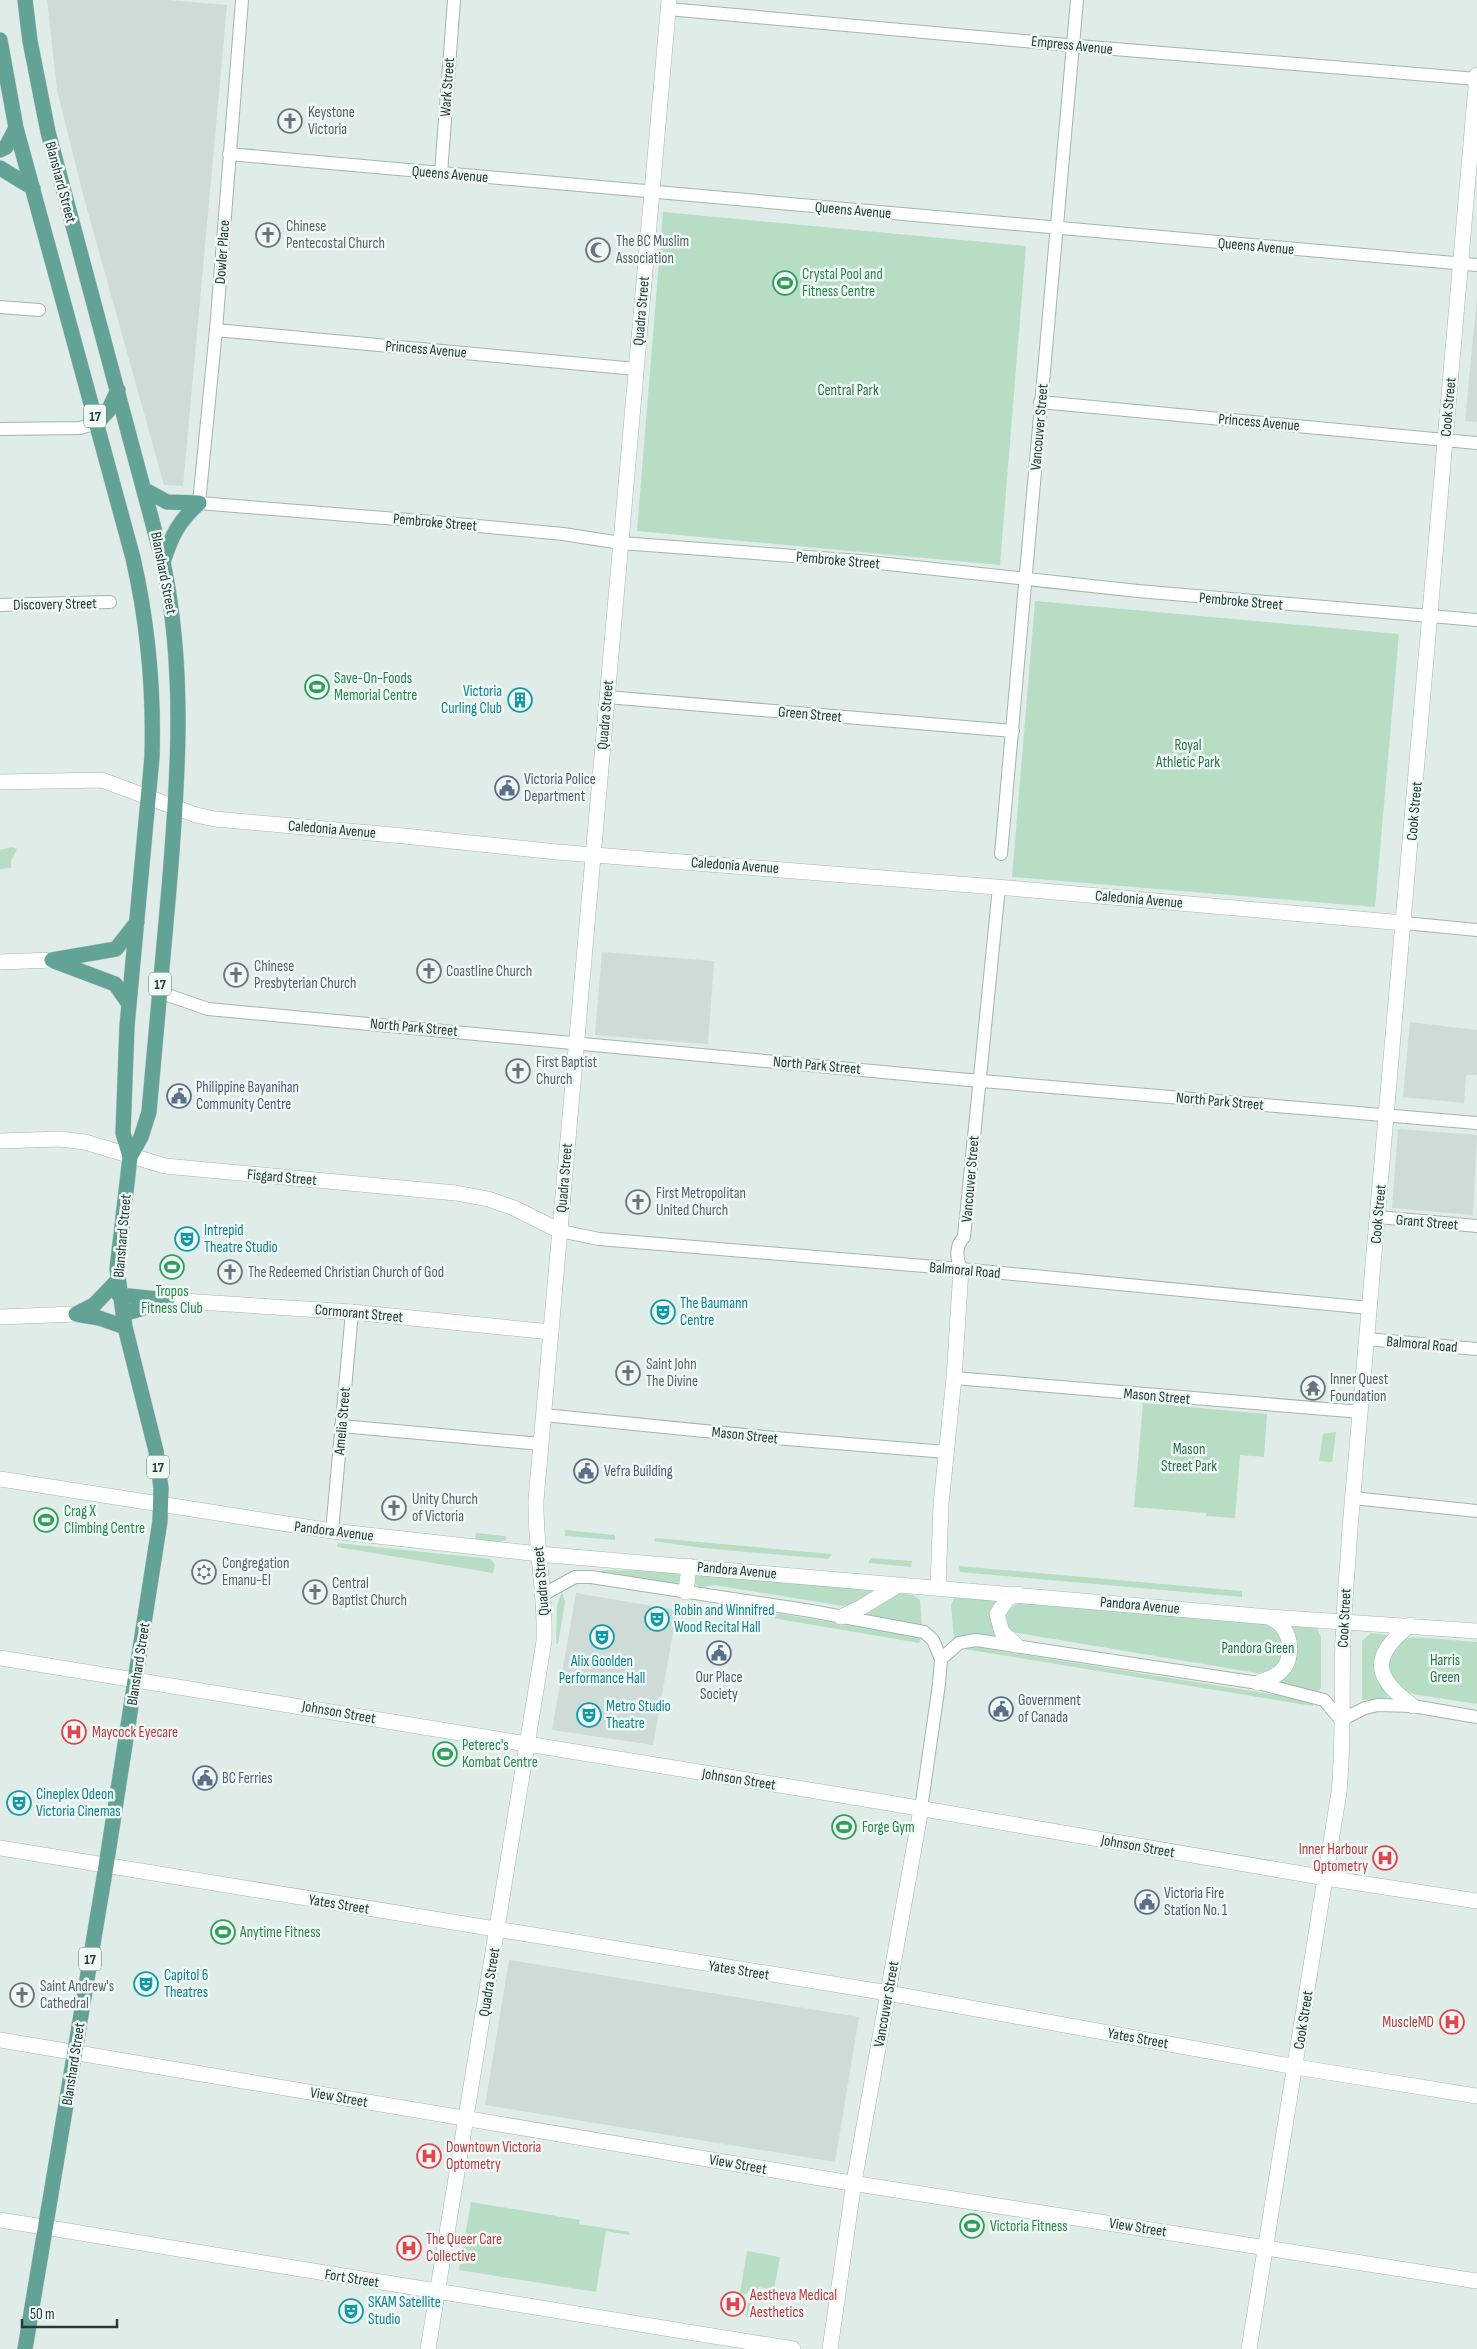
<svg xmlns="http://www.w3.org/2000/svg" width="1477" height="2349" font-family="'Sofia Sans Condensed',sans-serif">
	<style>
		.built { fill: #cedbd6 }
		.green { fill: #b7dec4 }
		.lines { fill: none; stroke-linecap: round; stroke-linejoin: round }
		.minor-casing { stroke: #a3b4af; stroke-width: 14 }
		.tertiary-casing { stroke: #a3b4af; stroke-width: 16 }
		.secondary-casing { stroke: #9eb8b0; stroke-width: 16 }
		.primary-casing { stroke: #c1c9c7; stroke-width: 16 }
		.minor { stroke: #fff; stroke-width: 12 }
		.tertiary { stroke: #fff; stroke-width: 15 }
		.secondary { stroke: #fff; stroke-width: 15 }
		.primary { stroke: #62a396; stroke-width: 15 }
		.labels { text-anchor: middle; stroke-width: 5; stroke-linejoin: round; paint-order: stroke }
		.shield { fill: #f0f8f5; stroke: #5e7570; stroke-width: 1 }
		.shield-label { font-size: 14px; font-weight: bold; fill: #203d37 }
		.street-label { font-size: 15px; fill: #203d37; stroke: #f0f8f5 }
		.worship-label { font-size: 15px; fill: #5b616d; stroke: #f0f8f5; text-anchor: start }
		.leisure-label { font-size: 15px; fill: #27864d; stroke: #f0f8f5; text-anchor: start }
		.park-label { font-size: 15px; fill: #28754b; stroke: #f0f8f5 }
		.culture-label { font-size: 15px; fill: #0d838f; stroke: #f0f8f5; text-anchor: start }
		.service-label { font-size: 15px; fill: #4e5e75; stroke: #f0f8f5; text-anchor: start }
		.health-label { font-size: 15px; fill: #be3a42; stroke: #f0f8f5; text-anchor: start }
	</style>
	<rect width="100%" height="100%" fill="#e0ece7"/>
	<!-- built -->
	<path class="built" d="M47,0H168L227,5L183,486L164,485L84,198L57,90Z
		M1477,296V422L1465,421Z
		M602,952L714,961L708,1044L595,1035Z
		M1410,1022L1477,1030V1075H1466L1464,1103L1403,1097Z
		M1398,1129L1477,1135L1473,1215L1392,1208Z
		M576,1593L677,1610L653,1745L552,1730Z
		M509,1960L859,2017L835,2162L485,2105Z"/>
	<!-- green -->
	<path class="green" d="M663,212L1026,246L1000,565L637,531Z
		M1035,601L1399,634L1375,907L1012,877Z
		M12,847L17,849L11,861V868L0,869V850Z
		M1143,1403L1267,1414L1264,1457L1240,1455L1235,1518L1206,1516V1513L1134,1507Z
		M1336,1432L1332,1462L1319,1461L1323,1434Z
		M565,1530L615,1535V1540L565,1536Z
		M476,1533L506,1536V1540L495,1542L475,1540Z
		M655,1538L832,1554L828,1559L702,1548L654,1541Z
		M338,1543L491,1559L495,1565L493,1573L337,1547Z
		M871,1558L912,1561L911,1567L868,1563Z
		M959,1566L1242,1591V1597L960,1572Z
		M602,1570L677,1571L680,1575L678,1584L601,1573Z
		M695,1572L864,1586L877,1592L853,1604L843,1606L714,1585L700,1588L694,1583Z
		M562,1591L565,1602L558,1644L556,1643L557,1606Z
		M897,1593L913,1595L920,1600L922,1626L864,1614Z
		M955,1597L998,1599L991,1618L996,1637L973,1634L954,1641L951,1605Z
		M1049,1603L1265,1624C1292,1637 1288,1670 1257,1673L1011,1632L1003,1617C1017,1597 1027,1603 1049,1603Z
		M756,1610L917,1636L921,1638L919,1643L755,1615Z
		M1290,1626L1317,1628L1321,1637V1688L1318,1692L1280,1682L1296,1641Z
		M1371,1633L1388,1635L1377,1652V1677L1389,1699L1362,1700V1641Z
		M1413,1637L1477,1642V1704L1413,1694C1395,1688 1391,1677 1388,1660L1401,1640Z
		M969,1646L1314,1701L1313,1706L964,1649Z
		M471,2202L580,2220L579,2224L629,2232L630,2235L606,2231L596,2292L459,2270Z
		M747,2251L780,2257L774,2290L758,2287L757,2293L748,2291L747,2294L740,2293Z
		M748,2303L755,2304L754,2311L758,2312L757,2320L746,2317Z"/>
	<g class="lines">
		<!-- minor casing -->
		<g class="minor-casing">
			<path id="minor" d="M242,0L216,330L199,503L446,523L563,534L621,543L860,561L1138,591L1477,620
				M668,9L1090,47L1477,79
				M229,154L1477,265
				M441,173L454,0
				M0,307L39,310
				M216,330L636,369
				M1040,402L1477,443
				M0,429L80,428L97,423
				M0,605L110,602
				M607,697L1013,731
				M1001,854C1028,569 1050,284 1077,0
				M1404,923L1477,930
				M159,992L208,1009L958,1079L1477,1123
				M1378,1217L1477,1226
				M560,1231L599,1239L961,1269L1370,1308
				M961,1269C956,1257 955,1246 964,1237L999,887
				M1367,1339L1477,1349
				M954,1378L1361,1412
				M544,1415L775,1438L946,1452
				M341,1426L541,1444
				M1353,1498L1477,1511
				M332,1531L352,1312
				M544,1594L575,1577H591L811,1611L924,1632L933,1640L941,1659L939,1684L921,1809
				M941,1659L959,1643L976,1640L1258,1683L1324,1700L1341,1720L1365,1708L1378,1705L1413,1706L1477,1717"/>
		</g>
		<!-- tertiary casing -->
		<g class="tertiary-casing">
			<path id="tertiary" d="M0,782L102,780L196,815L215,819L404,836L557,852L1020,889L1404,923
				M0,962L52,960
				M0,1141L60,1139L85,1142L165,1166L456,1193L488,1199L514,1208L560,1231
				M167,1300L352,1312L551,1332
				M0,1317L76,1314
				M938,1588L941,1504L954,1378L961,1269
				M0,2040L826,2179L1477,2281
				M830,2349L854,2182L921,1809"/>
		</g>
		<!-- secondary casing -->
		<g class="secondary-casing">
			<path id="secondary" d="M0,1479L332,1531L539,1554L1269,1617L1477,1631
				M686,1592L689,1566
				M841,1617L862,1607L898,1585
				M1410,1625C1370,1657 1373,1677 1413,1706
				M1016,1645L1002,1632L997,1614L1008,1598L1018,1594
				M0,1658L883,1802L1326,1878L1477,1901
				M1258,1683C1264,1680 1271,1678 1276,1675C1293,1665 1293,1640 1282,1626C1278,1622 1273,1620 1269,1617
				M0,1848L888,1993L1296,2067L1477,2096
				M0,2220L793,2349
				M428,2349L544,1641C546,1593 535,1547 536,1500L669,0
				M1249,2349L1339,1792C1344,1741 1341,1690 1343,1639C1344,1602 1348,1565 1350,1528L1477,75"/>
		</g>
		<!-- primary casing -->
		<g class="primary-casing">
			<path id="primary" d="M25,0L30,41L48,132L163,562C186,670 178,780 169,889C162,964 155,1038 149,1112L141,1137L130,1157
				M0,40L16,128L133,558C148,624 154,689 152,757L127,1026L123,1133L130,1157L117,1269L125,1327L156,1451L161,1488L160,1521L106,1866L25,2349
				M0,150L6,147L16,128
				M0,168L33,188
				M97,423L108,411L118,390
				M145,490L167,502L199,503
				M163,562C172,535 178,522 199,503
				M52,960L116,949L137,922
				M54,961L115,984L129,1004
				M119,1295L167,1300
				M76,1314L94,1305L117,1281
				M76,1314L99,1318L125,1327
				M123,1314L164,1302"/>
		</g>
		<!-- minor -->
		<use href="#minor" class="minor"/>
		<!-- tertiary -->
		<use href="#tertiary" class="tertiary"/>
		<!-- secondary -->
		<use href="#secondary" class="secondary"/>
		<!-- primary -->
		<use href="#primary" class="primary"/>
	</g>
	<!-- icons -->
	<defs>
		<g id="church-ring" transform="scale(1.25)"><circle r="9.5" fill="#f0f8f5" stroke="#6b7280" stroke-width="1.5"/><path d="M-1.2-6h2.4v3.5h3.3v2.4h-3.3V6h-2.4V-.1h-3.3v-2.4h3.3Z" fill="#6b7280"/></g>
		<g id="mosque-ring" transform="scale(1.25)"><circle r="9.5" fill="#f0f8f5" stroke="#6b7280" stroke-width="1.5"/><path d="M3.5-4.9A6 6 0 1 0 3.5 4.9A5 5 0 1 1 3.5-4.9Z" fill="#6b7280"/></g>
		<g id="stadium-ring" transform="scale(1.25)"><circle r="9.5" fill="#f0f8f5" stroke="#2e9e5b" stroke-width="1.5"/><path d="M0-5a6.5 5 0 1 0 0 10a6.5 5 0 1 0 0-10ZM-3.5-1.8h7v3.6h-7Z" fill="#2e9e5b"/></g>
		<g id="building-ring" transform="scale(1.25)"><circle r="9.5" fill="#f0f8f5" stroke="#0f9aa8" stroke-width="1.5"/><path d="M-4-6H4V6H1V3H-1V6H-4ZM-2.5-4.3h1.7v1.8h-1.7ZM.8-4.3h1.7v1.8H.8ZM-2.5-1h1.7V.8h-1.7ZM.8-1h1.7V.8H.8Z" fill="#0f9aa8"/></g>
		<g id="civic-ring" transform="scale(1.25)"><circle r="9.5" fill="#f0f8f5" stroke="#5c6f8a" stroke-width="1.5"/><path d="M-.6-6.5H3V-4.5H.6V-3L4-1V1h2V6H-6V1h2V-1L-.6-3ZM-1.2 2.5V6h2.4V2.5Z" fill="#5c6f8a"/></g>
		<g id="theatre-ring" transform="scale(1.25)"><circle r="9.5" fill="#f0f8f5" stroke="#0f9aa8" stroke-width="1.5"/><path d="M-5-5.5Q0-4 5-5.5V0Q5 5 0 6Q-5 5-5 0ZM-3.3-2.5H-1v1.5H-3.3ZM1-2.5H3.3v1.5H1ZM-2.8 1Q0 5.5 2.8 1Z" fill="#0f9aa8"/></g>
		<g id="temple-ring" transform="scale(1.25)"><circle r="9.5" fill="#f0f8f5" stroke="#6b7280" stroke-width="1.5"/><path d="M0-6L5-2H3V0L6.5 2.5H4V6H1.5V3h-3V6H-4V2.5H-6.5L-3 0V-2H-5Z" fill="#6b7280"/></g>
		<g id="synagogue-ring" transform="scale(1.25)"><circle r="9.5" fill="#f0f8f5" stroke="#6b7280" stroke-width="1.5"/><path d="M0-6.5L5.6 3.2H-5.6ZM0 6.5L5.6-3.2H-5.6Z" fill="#6b7280"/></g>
		<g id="hospital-ring" transform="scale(1.25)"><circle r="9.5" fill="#f0f8f5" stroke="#e0444e" stroke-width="1.5"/><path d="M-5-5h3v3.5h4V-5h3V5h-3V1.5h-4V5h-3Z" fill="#e0444e"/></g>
	</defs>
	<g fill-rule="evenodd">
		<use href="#church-ring" x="290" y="121"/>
		<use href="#church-ring" x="268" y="235"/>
		<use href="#mosque-ring" x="598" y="250"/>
		<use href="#stadium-ring" x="785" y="283"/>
		<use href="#stadium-ring" x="317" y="687"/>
		<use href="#building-ring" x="520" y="700"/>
		<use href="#civic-ring" x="507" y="788"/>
		<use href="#church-ring" x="429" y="971"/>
		<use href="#church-ring" x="236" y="975"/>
		<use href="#church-ring" x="518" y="1071"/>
		<use href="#civic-ring" x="179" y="1096"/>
		<use href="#church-ring" x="638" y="1202"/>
		<use href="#theatre-ring" x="187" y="1239"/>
		<use href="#stadium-ring" x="172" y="1267"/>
		<use href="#church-ring" x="230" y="1272"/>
		<use href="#theatre-ring" x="663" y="1312"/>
		<use href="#church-ring" x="628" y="1373"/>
		<use href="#temple-ring" x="1313" y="1388"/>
		<use href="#civic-ring" x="586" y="1471"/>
		<use href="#church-ring" x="394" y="1508"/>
		<use href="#stadium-ring" x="46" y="1520"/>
		<use href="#synagogue-ring" x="204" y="1572"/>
		<use href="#church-ring" x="315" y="1592"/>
		<use href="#theatre-ring" x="657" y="1619"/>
		<use href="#theatre-ring" x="602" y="1637"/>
		<use href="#civic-ring" x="719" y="1653"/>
		<use href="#civic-ring" x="1001" y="1709"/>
		<use href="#theatre-ring" x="589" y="1715"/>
		<use href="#hospital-ring" x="74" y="1732"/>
		<use href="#stadium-ring" x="445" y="1754"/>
		<use href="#civic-ring" x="205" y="1778"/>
		<use href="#theatre-ring" x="19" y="1803"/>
		<use href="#stadium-ring" x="844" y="1827"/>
		<use href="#hospital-ring" x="1385" y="1858"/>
		<use href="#civic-ring" x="1147" y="1902"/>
		<use href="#stadium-ring" x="223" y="1932"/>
		<use href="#theatre-ring" x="146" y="1984"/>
		<use href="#church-ring" x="22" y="1995"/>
		<use href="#hospital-ring" x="1452" y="2022"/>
		<use href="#hospital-ring" x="429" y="2156"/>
		<use href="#stadium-ring" x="972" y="2226"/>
		<use href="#hospital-ring" x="409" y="2248"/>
		<use href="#hospital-ring" x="733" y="2304"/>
		<use href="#theatre-ring" x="351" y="2311"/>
	</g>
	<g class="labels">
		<!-- shield labels -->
		<g class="shield">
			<rect x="84" y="404.5" width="22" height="23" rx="4"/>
			<rect x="149" y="972.5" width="22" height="23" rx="4"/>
			<rect x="147" y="1455.5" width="22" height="23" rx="4"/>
			<rect x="79" y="1947.5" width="22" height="23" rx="4"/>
		</g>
		<g class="shield-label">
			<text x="95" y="421">17</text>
			<text x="160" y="989">17</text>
			<text x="158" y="1472">17</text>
			<text x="90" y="1964">17</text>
		</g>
		<!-- street labels -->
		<g class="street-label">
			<text transform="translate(1072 45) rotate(6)" y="5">Empress Avenue</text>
			<text transform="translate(447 87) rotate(-86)" y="5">Wark Street</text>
			<text transform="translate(450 174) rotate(5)" y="5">Queens Avenue</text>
			<text transform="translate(61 182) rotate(75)" y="5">Blanshard Street</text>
			<text transform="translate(853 210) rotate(5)" y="5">Queens Avenue</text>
			<text transform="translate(1256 246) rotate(5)" y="5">Queens Avenue</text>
			<text transform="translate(222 252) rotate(-86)" y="5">Dowler Place</text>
			<text transform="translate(641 311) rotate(-85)" y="5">Quadra Street</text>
			<text transform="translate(426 349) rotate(5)" y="5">Princess Avenue</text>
			<text transform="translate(1448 407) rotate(-85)" y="5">Cook Street</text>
			<text transform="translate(1259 422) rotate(5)" y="5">Princess Avenue</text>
			<text transform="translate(1039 427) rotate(-85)" y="5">Vancouver Street</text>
			<text transform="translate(435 522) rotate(5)" y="5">Pembroke Street</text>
			<text transform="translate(838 560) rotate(5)" y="5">Pembroke Street</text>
			<text transform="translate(164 573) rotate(79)" y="5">Blanshard Street</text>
			<text transform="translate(1241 601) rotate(5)" y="5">Pembroke Street</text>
			<text transform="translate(55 604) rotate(-1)" y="5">Discovery Street</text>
			<text transform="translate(810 714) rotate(5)" y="5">Green Street</text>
			<text transform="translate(605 715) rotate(-85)" y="5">Quadra Street</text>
			<text transform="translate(1414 811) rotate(-85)" y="5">Cook Street</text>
			<text transform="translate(332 829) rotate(5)" y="5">Caledonia Avenue</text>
			<text transform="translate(735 865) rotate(4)" y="5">Caledonia Avenue</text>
			<text transform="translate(1139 899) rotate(5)" y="5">Caledonia Avenue</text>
			<text transform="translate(414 1027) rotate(5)" y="5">North Park Street</text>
			<text transform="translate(817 1065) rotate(5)" y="5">North Park Street</text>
			<text transform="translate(1220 1101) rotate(5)" y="5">North Park Street</text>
			<text transform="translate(282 1177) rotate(5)" y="5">Fisgard Street</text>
			<text transform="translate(564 1178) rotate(-85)" y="5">Quadra Street</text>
			<text transform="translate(970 1179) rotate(-85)" y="5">Vancouver Street</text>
			<text transform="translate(1378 1214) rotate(-85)" y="5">Cook Street</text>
			<text transform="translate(1427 1222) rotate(5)" y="5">Grant Street</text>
			<text transform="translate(122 1236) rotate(-85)" y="5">Blanshard Street</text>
			<text transform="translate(965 1270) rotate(5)" y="5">Balmoral Road</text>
			<text transform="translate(359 1313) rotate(5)" y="5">Cormorant Street</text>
			<text transform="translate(1422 1344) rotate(5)" y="5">Balmoral Road</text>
			<text transform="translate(1157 1396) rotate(5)" y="5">Mason Street</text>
			<text transform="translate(342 1421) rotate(-85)" y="5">Amelia Street</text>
			<text transform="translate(745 1435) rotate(6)" y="5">Mason Street</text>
			<text transform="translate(334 1531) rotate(7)" y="5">Pandora Avenue</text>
			<text transform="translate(737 1570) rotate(5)" y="5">Pandora Avenue</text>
			<text transform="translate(541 1581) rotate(-95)" y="5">Quadra Street</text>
			<text transform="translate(1140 1605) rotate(5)" y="5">Pandora Avenue</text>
			<text transform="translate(1344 1618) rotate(-87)" y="5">Cook Street</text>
			<text transform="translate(138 1664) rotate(-81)" y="5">Blanshard Street</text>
			<text transform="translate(339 1712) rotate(10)" y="5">Johnson Street</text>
			<text transform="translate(739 1779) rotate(9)" y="5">Johnson Street</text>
			<text transform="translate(1138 1846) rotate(10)" y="5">Johnson Street</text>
			<text transform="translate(339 1904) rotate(9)" y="5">Yates Street</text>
			<text transform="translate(739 1970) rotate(9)" y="5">Yates Street</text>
			<text transform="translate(489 1982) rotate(-81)" y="5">Quadra Street</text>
			<text transform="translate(886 2004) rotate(-80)" y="5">Vancouver Street</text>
			<text transform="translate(1303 2020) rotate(-81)" y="5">Cook Street</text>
			<text transform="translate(1138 2038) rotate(10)" y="5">Yates Street</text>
			<text transform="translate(73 2064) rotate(-81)" y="5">Blanshard Street</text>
			<text transform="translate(339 2097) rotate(10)" y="5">View Street</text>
			<text transform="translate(738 2164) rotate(10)" y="5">View Street</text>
			<text transform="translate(1138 2227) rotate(9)" y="5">View Street</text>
			<text transform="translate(352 2278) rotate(9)" y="5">Fort Street</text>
		</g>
		<!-- worship labels -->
		<g class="worship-label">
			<text x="308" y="117">Keystone<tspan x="308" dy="17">Victoria</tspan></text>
			<text x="286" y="231">Chinese<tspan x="286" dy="17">Pentecostal Church</tspan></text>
			<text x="616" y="246">The BC Muslim<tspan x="616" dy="17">Association</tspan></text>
			<text x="254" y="971">Chinese<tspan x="254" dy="17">Presbyterian Church</tspan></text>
			<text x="446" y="976">Coastline Church</text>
			<text x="536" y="1067">First Baptist<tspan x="536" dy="17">Church</tspan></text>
			<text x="656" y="1198">First Metropolitan<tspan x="656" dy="17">United Church</tspan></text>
			<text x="248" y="1277">The Redeemed Christian Church of God</text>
			<text x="646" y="1369">Saint John<tspan x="646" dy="17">The Divine</tspan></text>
			<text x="1330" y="1384">Inner Quest<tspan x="1330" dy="17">Foundation</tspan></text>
			<text x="412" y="1504">Unity Church<tspan x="412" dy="17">of Victoria</tspan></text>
			<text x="222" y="1568">Congregation<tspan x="222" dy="17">Emanu-El</tspan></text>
			<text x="332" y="1588">Central<tspan x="332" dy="17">Baptist Church</tspan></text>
			<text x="40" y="1991">Saint Andrew's<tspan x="40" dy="17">Cathedral</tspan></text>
		</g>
		<!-- leisure labels -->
		<g class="leisure-label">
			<text x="802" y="279">Crystal Pool and<tspan x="802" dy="17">Fitness Centre</tspan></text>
			<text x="334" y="683">Save-On-Foods<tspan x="334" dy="17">Memorial Centre</tspan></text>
			<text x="172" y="1296" text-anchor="middle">Tropos<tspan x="172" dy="17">Fitness Club</tspan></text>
			<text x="64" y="1516">Crag X<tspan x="64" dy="17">Climbing Centre</tspan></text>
			<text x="462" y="1750">Peterec's<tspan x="462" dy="17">Kombat Centre</tspan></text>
			<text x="862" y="1832">Forge Gym</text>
			<text x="240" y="1937">Anytime Fitness</text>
			<text x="990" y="2231">Victoria Fitness</text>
		</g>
		<!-- park labels -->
		<g class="park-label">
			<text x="848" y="395">Central Park</text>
			<text x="1188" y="750">Royal<tspan x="1188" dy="17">Athletic Park</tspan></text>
			<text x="1189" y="1454">Mason<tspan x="1189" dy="17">Street Park</tspan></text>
			<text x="1258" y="1653">Pandora Green</text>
			<text x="1445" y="1665">Harris<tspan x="1445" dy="17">Green</tspan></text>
		</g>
		<!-- culture labels -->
		<g class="culture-label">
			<text x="502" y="696" text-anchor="end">Victoria<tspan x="502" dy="17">Curling Club</tspan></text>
			<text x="204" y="1235">Intrepid<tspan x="204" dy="17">Theatre Studio</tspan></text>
			<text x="680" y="1308">The Baumann<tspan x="680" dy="17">Centre</tspan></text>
			<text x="674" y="1615">Robin and Winnifred<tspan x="674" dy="17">Wood Recital Hall</tspan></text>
			<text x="602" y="1666" text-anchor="middle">Alix Goolden<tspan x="602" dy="17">Performance Hall</tspan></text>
			<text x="606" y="1711">Metro Studio<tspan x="606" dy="17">Theatre</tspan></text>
			<text x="36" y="1799">Cineplex Odeon<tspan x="36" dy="17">Victoria Cinemas</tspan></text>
			<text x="164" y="1980">Capitol 6<tspan x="164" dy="17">Theatres</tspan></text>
			<text x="368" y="2307">SKAM Satellite<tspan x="368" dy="17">Studio</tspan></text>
		</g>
		<!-- service labels -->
		<g class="service-label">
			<text x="524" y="784">Victoria Police<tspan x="524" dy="17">Department</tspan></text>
			<text x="196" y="1092">Philippine Bayanihan<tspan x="196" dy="17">Community Centre</tspan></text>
			<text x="604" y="1476">Vefra Building</text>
			<text x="719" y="1682" text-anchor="middle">Our Place<tspan x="719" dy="17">Society</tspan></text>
			<text x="1018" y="1705">Government<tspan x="1018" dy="17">of Canada</tspan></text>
			<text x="222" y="1783">BC Ferries</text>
			<text x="1164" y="1898">Victoria Fire<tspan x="1164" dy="17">Station No. 1</tspan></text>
		</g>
		<!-- health labels -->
		<g class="health-label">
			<text x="92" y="1737">Maycock Eyecare</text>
			<text x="1368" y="1854" text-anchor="end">Inner Harbour<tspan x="1368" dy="17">Optometry</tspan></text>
			<text x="1434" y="2027" text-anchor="end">MuscleMD</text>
			<text x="446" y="2152">Downtown Victoria<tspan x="446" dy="17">Optometry</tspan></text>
			<text x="426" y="2244">The Queer Care<tspan x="426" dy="17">Collective</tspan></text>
			<text x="750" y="2300">Aestheva Medical<tspan x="750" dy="17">Aesthetics</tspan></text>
		</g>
	</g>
	<!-- scale -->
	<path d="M22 2319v8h95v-8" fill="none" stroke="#203d37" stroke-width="2.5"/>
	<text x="30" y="2319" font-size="15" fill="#203d37" stroke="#f0f8f5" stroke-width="4" paint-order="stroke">50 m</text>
</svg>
